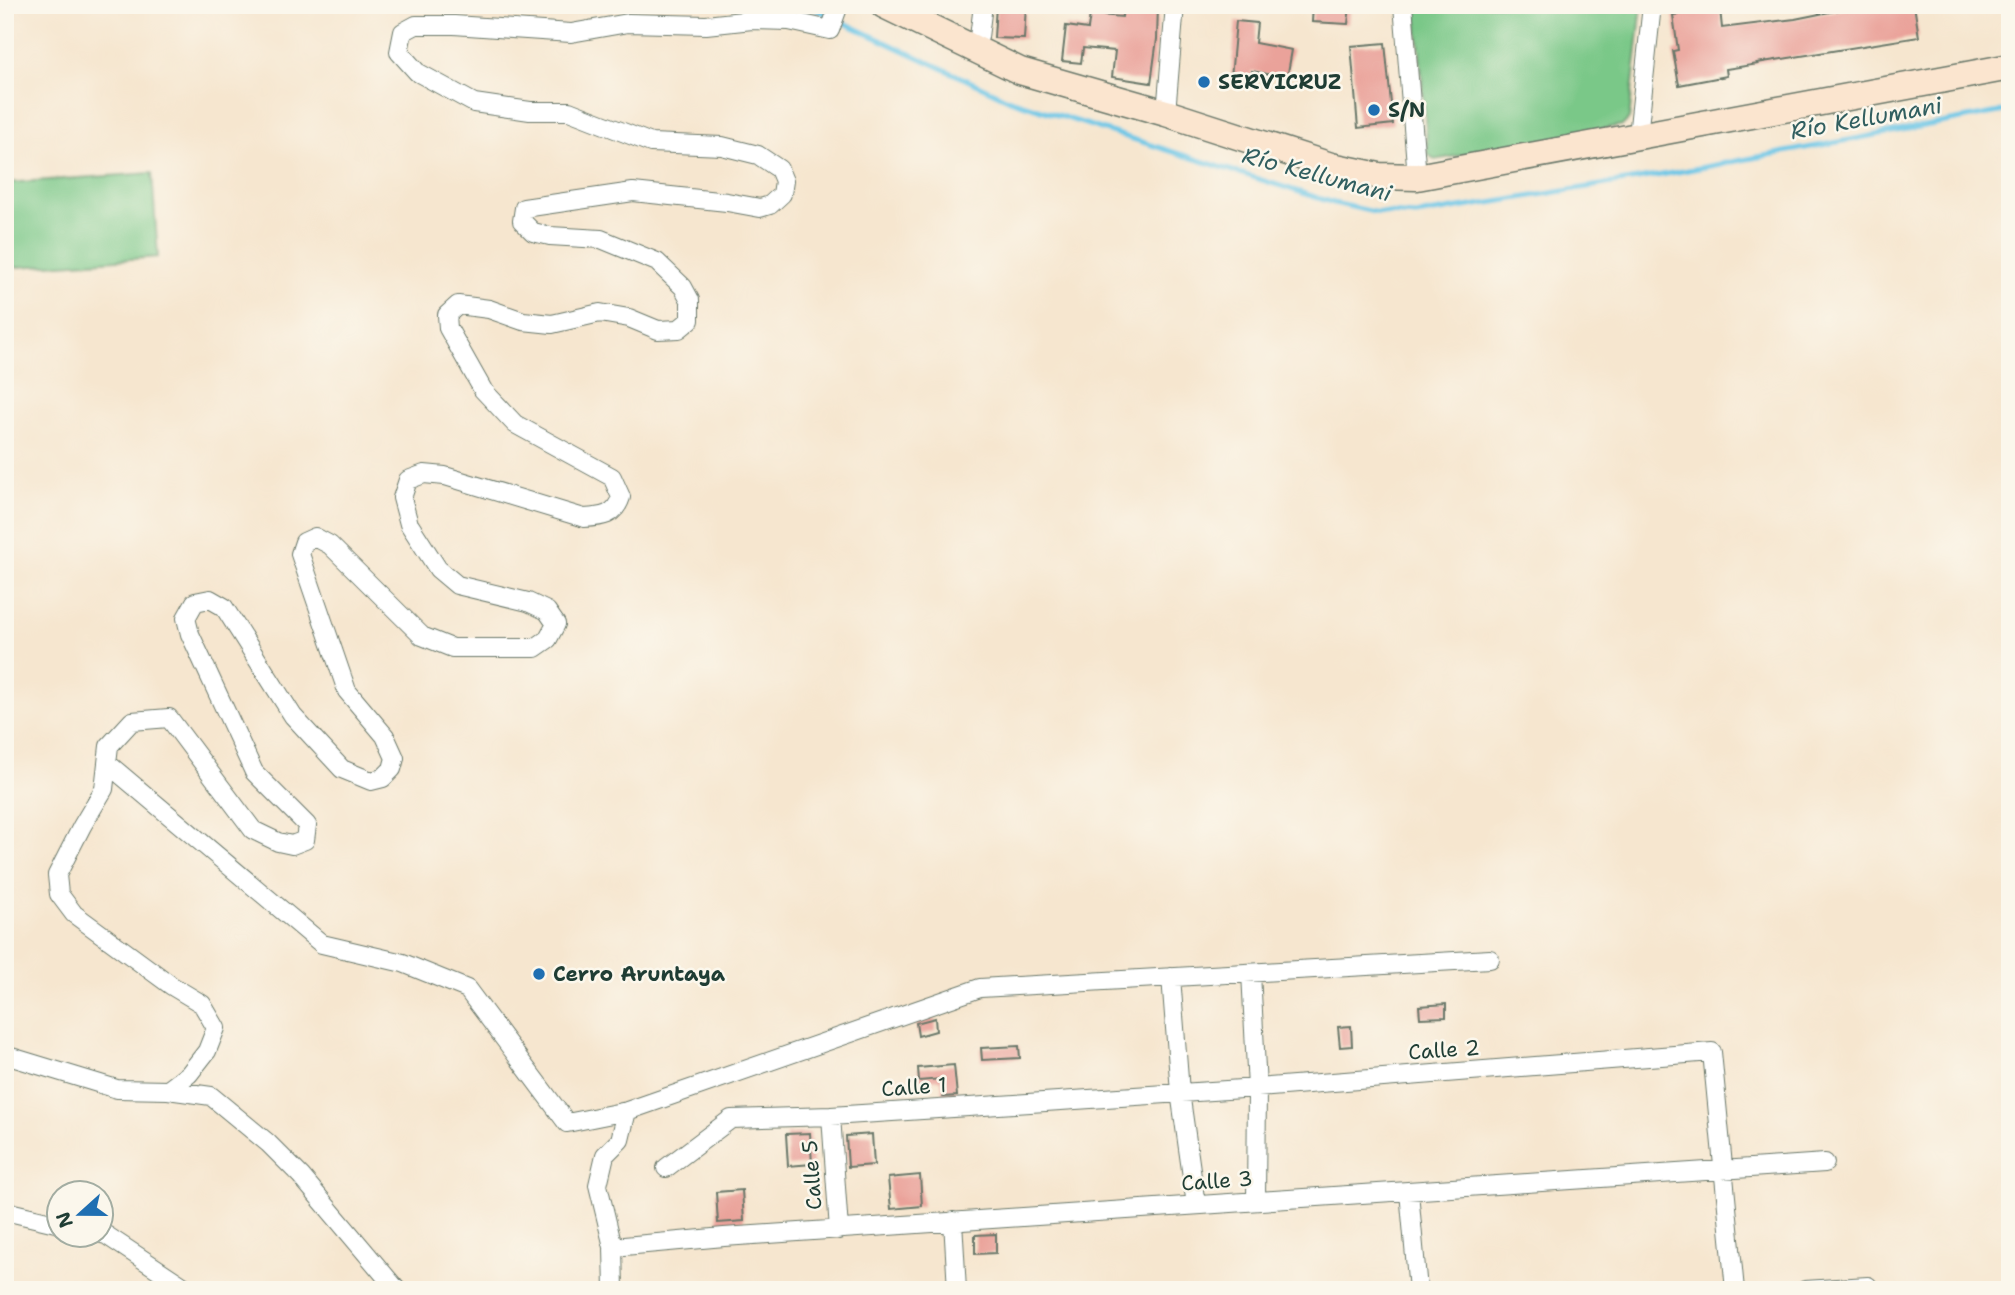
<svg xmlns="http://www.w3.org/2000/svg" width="2015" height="1295" font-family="'Shantell Sans',sans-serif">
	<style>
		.green { fill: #7ac888; stroke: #4c825e; stroke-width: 2 }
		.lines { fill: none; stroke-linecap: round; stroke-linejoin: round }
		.stream { stroke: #68c5e6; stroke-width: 5 }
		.building { fill: #eaa29a }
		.street-casing { stroke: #6a786a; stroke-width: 20 }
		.secondary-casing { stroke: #6a786a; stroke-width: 29 }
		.street { stroke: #fff; stroke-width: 18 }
		.secondary { stroke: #fbe5cf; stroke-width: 26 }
		.poi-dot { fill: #1f6fb2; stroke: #fbf7ec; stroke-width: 2.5 }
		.labels { text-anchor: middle; stroke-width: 5; stroke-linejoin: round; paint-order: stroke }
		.poi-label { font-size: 21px; font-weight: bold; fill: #1f3d34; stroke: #fbf7ec; text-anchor: start }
		.street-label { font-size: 21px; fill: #1f3d34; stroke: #fbf7ec }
		.water-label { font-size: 23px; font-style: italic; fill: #315f60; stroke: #fbf7ec }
	</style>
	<rect width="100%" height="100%" fill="#fbf7ec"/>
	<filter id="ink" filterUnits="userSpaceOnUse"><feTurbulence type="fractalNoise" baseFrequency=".0143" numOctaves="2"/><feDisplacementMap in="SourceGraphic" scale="14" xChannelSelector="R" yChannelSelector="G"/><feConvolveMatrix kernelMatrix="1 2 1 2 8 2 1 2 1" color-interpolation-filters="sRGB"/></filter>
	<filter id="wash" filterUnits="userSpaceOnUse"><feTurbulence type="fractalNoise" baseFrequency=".00686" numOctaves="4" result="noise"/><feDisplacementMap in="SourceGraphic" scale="28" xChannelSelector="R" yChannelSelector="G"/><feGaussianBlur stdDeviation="1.57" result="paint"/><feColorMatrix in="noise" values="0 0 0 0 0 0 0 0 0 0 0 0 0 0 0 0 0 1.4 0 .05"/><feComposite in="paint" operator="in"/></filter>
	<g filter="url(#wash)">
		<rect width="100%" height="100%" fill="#f6e6cf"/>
		<!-- green -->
		<path class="green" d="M1416,5H1642L1629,119L1623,125L1435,160L1428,154Z
			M152,173L158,257L5,268V183Z"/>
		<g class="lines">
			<!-- stream -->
			<path class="stream" d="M449,5H533
				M806,5L1010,100L1334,203L1374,212L1416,215L1656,176L2010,110"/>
		</g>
		<g id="blocks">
			<!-- building -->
			<path class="building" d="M996,5H1026L1024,39L994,38Z
				M1123,5H1158L1157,39L1151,83L1112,77L1115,51L1083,48L1081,63L1062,61L1066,26L1088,29L1090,14L1122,17Z
				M1313,5H1350L1348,24L1312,22Z
				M1864,5H1914L1919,37L1757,63L1758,64L1726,69L1727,76L1679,85L1673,51L1678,50L1673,15L1720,9L1722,28L1795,19Z
				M1236,21L1257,23L1255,43L1292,50L1287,78L1252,71L1251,80L1231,78Z
				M1385,43L1393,124L1358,128L1351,46Z
				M1446,1004V1017L1420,1018L1419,1006Z
				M935,1018L936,1031L918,1036L916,1023Z
				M1351,1026L1352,1046L1340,1047L1338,1027Z
				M1019,1046L1020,1058L982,1060L981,1048Z
				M954,1065L957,1096L943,1097L941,1079L919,1081L918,1068Z
				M810,1133L812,1164L788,1166L786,1134Z
				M872,1134L874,1165L848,1167L846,1136Z
				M920,1175L922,1206L891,1209L888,1178Z
				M742,1190L744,1221L718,1223L716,1192Z
				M996,1234V1253L975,1254V1235Z"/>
		</g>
	</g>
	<g filter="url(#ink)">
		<use href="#blocks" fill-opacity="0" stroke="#6a786a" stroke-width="2"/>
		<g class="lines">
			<!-- street casing -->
			<g class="street-casing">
				<path id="street" d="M1403,5L1417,177
					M971,49L979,37L983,5
					M1166,113L1175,5
					M1638,136L1652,5
					M107,763L322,944L403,963L467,989L567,1123L627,1111L980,988L1490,959
					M1251,973L1257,1088L1256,1201
					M1171,977L1180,1092L1196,1205
					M5,1055L117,1089L168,1090L189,1074L207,1051L216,1028L202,1004L172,986L74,914L59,894L57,875L82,826L104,789L109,746L132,721L169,718L253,830L278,842L292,845L305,840L307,825L254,772L190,634L186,618L195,602L210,599L224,607L293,716L342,769L371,781L383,778L392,769L395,758L385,736L347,691L300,554L304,542L315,537L330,545L422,636L452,648H535L548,639L556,624L547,611L528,602L457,585L438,569L409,524L402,498L408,480L424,474L445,476L584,518C602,517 615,516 621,497L612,477L515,424L483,390L448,328L447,315L458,305L489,309L523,321L552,324L600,313L629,318L658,330L679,329L690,320V300L683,287L657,262L601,239L550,236L533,232L522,221L524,208L633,192L727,202L760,208L770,205L782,194L784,181L779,169L758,155L722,146L651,143L569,111H530L474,103L417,72L399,52L403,32L416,25H454L571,33L628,23L706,25L752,20L789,21L830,30L839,5
					M168,1090L211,1096L268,1143L301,1176L397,1290
					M831,1116L839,1230
					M666,1168L731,1119L831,1116L1257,1088L1712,1052L1735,1290
					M1409,1192L1418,1290
					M5,1211L60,1224
					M953,1221L957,1290
					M102,1234L106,1235L189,1290
					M613,1247L724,1237L1825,1163
					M614,1290L613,1247L598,1185L605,1155L620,1140L627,1111
					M1805,1290L1868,1286"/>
			</g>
			<!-- secondary casing -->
			<g class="secondary-casing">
				<path id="secondary" d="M884,5L1020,71L1166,113L1331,166L1379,176L1417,177L2010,67"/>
			</g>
			<!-- street -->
			<use href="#street" class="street"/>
			<!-- secondary -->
			<use href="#secondary" class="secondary"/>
		</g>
	</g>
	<!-- markers -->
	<g class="poi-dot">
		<circle cx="1204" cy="82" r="7"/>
		<circle cx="1374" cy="110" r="7"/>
		<circle cx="539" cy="974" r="7"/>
	</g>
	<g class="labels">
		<!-- poi labels -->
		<g class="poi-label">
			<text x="1218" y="89">SERVICRUZ</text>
			<text x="1388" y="117">S/N</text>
			<text x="553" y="981">Cerro Aruntaya</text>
		</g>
		<!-- street labels -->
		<g class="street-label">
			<text transform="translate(1444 1050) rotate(-4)" y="7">Calle 2</text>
			<text transform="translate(914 1087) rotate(-4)" y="7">Calle 1</text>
			<text transform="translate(812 1175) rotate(-94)" y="7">Calle 5</text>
			<text transform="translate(1217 1181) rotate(-4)" y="7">Calle 3</text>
		</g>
		<!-- water labels -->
		<g class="water-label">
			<text transform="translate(1866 118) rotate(-10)" y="8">Río Kellumani</text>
			<text transform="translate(1317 174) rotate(15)" y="8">Río Kellumani</text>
		</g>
	</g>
	<!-- margin -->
	<rect width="2015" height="1295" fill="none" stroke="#fbf7ec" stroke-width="28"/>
	<!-- north arrow -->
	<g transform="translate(80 1214) rotate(249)"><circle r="33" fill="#fbf7ec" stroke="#a3ada2" stroke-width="2"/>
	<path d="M0-5L12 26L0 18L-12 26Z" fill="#1f6fb2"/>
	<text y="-10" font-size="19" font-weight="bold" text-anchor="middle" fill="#1f3d34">N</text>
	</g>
</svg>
